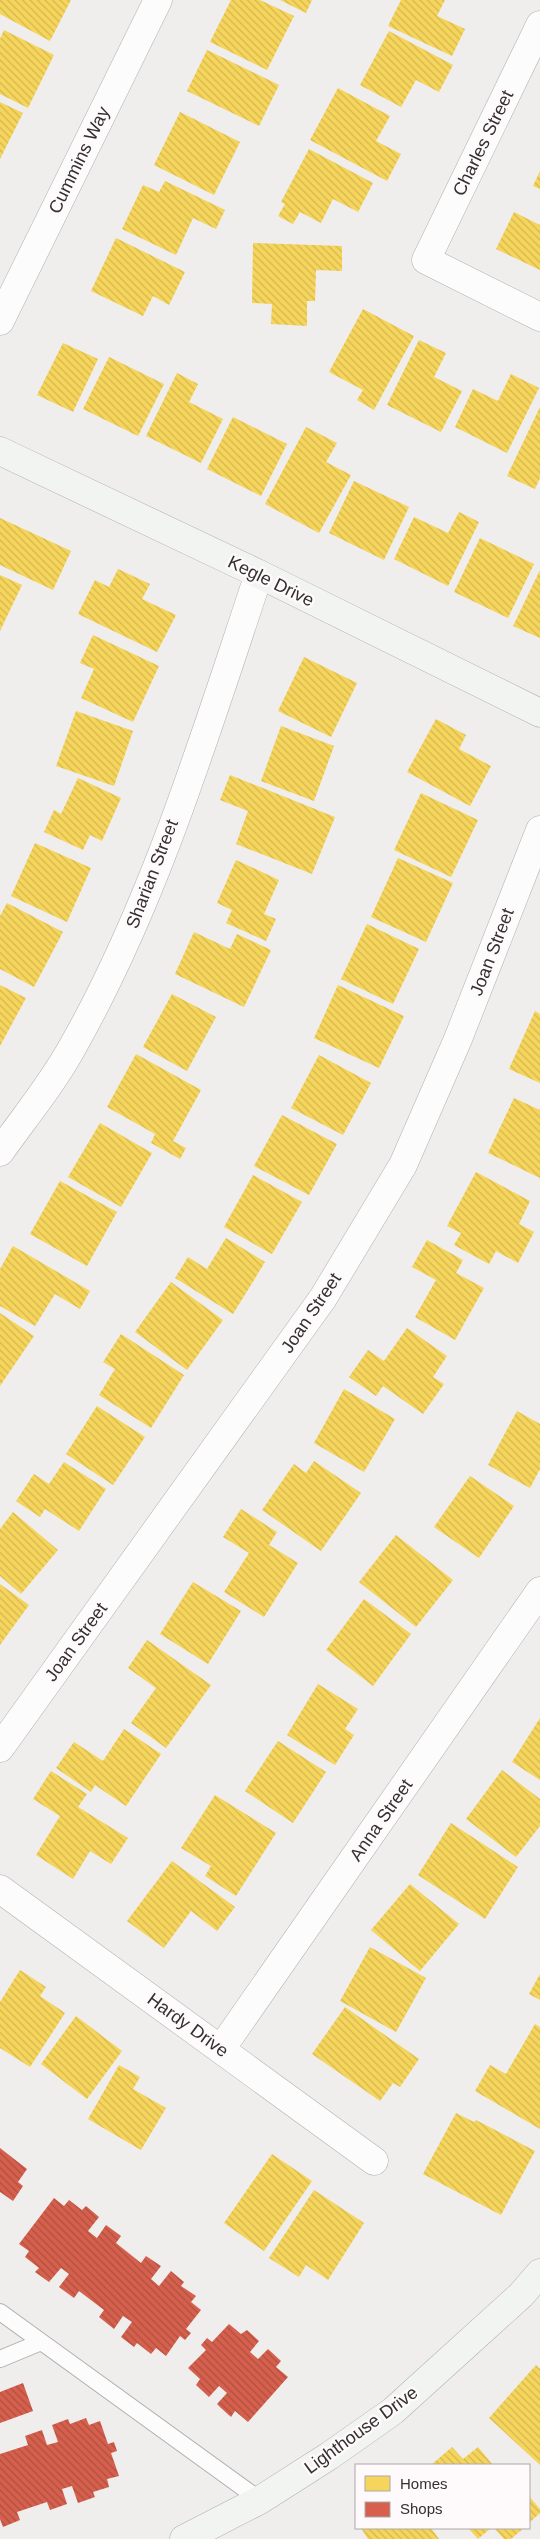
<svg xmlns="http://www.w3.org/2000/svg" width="540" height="2539" font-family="Arial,sans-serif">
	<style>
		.homes { fill: url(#homes-back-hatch) }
		.shops { fill: url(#shops-back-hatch) }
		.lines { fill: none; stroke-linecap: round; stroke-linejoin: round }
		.lane-casing { stroke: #b1afaf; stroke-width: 18 }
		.street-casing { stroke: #b1afaf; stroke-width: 29 }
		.secondary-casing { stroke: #b1afaf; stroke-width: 29 }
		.lane { stroke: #fdfcfc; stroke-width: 16 }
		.street { stroke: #fdfcfc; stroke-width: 28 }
		.secondary { stroke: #f2f4f2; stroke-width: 28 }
		.labels { text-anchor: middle; stroke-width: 5; stroke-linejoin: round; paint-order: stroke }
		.street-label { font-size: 18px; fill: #323030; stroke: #fef9fa }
	</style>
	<defs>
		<pattern id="homes-back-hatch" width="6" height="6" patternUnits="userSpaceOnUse" patternTransform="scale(1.25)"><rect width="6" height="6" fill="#f6d55c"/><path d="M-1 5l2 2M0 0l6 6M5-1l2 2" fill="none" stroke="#d3b750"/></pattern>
		<pattern id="shops-back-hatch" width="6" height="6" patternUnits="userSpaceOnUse" patternTransform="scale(1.25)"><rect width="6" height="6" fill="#d6604d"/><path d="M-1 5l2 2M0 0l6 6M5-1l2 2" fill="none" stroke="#ae5040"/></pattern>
	</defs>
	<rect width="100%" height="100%" fill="#f0eded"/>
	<!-- homes -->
	<path class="homes" d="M0,0H71L50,41L0,14Z
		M231,0H260L294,16L267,70L210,42Z
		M280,0H312L306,13Z
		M401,0H445L437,16L465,29L452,56L388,26Z
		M4,30L54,55L28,108L0,94V39Z
		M389,31L453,65L439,92L416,80L401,107L360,85Z
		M207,50L279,85L259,126L187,91Z
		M338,88L390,116L376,141L401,154L387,181L310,140Z
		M0,102L23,113L0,159Z
		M180,112L240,142L214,195L154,165Z
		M309,149L373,183L358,212L333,199L321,223L300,212L293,224L278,216L285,204L281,202Z
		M540,171V189L533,186Z
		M165,181L225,210L216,229L193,218L176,255L122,229L143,185L159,192Z
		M514,212L540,225V270L496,249Z
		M116,238L185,272L169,305L153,296L143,316L91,291Z
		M253,243L342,246V271L316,270L315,301H307V326L271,324L272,304L252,303Z
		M363,309L414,336L374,410L357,400L363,390L329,372Z
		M419,340L446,353L434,377L462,391L441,432L387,405Z
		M63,343L98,359L73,412L37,395Z
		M109,357L164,384L138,436L83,409Z
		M177,373L198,384L189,402L223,419L201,463L146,436Z
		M511,374L539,388L507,453L455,427L473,389L498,401Z
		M540,407V478L535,489L507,476Z
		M233,417L287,444L261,496L207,469Z
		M306,427L337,443L326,462L351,475L319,533L265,504Z
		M354,481L409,507L384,560L329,533Z
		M459,512L479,522L448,586L394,559L414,517L448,533Z
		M0,518L71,551L53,590L0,565Z
		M480,538L534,564L508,618L454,592Z
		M118,569L150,584L142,599L176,615L157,652L78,614L95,580L109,587Z
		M540,570V638L513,626Z
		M0,575L22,585L0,631Z
		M93,635L159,666L133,722L81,698L94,669L80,663Z
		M304,657L357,683L331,737L278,711Z
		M76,711L133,731L114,786L56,766Z
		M436,719L466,735L459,749L491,766L470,806L407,772Z
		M281,726L334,746L314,801L261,781Z
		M230,775L335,817L312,874L236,844L248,811L220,800Z
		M78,778L121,798L102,841L90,835L83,850L44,832L54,810L61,814Z
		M421,793L478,820L451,877L394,850Z
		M35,843L91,868L67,922L11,896Z
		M398,858L453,883L426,942L371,917Z
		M236,860L279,880L264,914L276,919L266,941L226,923L232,910L217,903Z
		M7,903L63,932L34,987L0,969V916Z
		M367,924L419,949L393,1004L341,979Z
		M194,932L230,949L237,934L271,950L244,1007L175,974Z
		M0,985L26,998L0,1046Z
		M338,985L404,1016L379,1068L314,1038Z
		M172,994L216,1017L187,1071L143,1047Z
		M535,1011L540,1014V1083L509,1069Z
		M136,1054L201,1090L173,1141L186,1148L180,1159L151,1143L155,1134L107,1107Z
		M319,1055L371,1083L343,1135L291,1108Z
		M514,1098L540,1110V1178L488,1153Z
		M282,1115L337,1144L309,1195L254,1166Z
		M100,1123L152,1153L121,1207L68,1177Z
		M476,1172L530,1201L519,1224L534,1232L518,1263L496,1251L489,1264L454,1245L461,1233L447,1226Z
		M253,1175L302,1202L272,1254L224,1227Z
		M60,1181L117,1212L87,1266L30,1234Z
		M226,1238L265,1262L233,1314L175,1278L188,1257L207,1269Z
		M427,1240L463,1260L456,1273L484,1288L455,1340L415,1317L436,1280L412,1267Z
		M13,1246L90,1291L80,1309L55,1294L35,1326L0,1306V1269Z
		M171,1282L223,1320L187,1370L135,1332Z
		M0,1313L34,1336L0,1386Z
		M407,1328L447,1356L433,1377L444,1384L423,1414L383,1386L376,1396L349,1377L368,1350L384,1361Z
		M121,1334L184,1375L151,1428L99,1395L115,1369L103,1362Z
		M344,1389L395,1419L364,1472L314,1443Z
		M97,1406L145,1437L113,1485L66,1454Z
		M517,1411L540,1424V1469L530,1488L488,1465Z
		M314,1461L361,1493L321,1551L262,1510L294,1464L306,1473Z
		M64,1462L106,1489L79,1531L45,1509L40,1517L16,1501L34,1474L49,1484Z
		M470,1476L514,1506L479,1558L434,1527Z
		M241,1509L277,1532L269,1545L298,1563L264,1617L224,1592L249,1553L223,1537Z
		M13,1512L58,1550L21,1594L0,1576V1529Z
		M396,1535L453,1580L416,1627L359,1582Z
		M193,1582L241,1611L208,1664L160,1634Z
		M0,1584L29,1605L0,1645Z
		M364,1599L411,1634L373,1686L326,1650Z
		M147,1640L211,1685L166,1748L131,1723L156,1688L128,1668Z
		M318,1684L358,1709L345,1729L354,1735L335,1765L287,1735Z
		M540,1718V1780L512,1762Z
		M124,1729L161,1754L126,1806L95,1785L91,1792L56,1768L74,1742L103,1761Z
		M278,1741L326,1772L293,1823L245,1791Z
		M502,1770L540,1799V1826L516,1857L466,1819Z
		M51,1771L87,1794L78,1807L128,1838L111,1864L90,1851L73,1879L36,1855L60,1816L33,1799Z
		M215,1795L276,1833L236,1896L205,1876L211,1866L181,1848Z
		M451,1823L518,1867L485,1919L418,1875Z
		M172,1861L235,1907L217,1931L191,1911L164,1948L127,1921Z
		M410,1884L459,1924L420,1971L371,1930Z
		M370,1947L426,1978L396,2032L340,2001Z
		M20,1970L46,1987L40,1996L65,2013L30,2067L0,2048V2002Z
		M540,1974V2000L529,1994Z
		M345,2007L419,2059L400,2087L393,2083L380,2101L312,2054Z
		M76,2016L122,2051L87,2099L41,2064Z
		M535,2024L540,2027V2129L475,2091L490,2065L506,2074Z
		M119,2065L140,2077L133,2089L166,2108L141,2150L88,2119Z
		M456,2113L474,2122L476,2120L535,2151L501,2215L423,2174Z
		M272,2154L312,2181L264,2251L224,2223Z
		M314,2190L364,2223L328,2280L306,2265L299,2277L269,2258Z
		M536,2365L540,2369V2465L489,2418Z
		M452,2447L463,2459L478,2447L493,2465H431Z
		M529,2496L540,2509V2513L529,2523Z
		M361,2528H431L439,2539H368Z
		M468,2528H491L478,2539Z
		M494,2528H524L511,2539H504Z"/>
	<!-- shops -->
	<path class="shops" d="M0,2148L27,2169L18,2182L23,2186L13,2201L0,2192Z
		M54,2198L64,2206L69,2200L82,2210L86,2206L99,2217L88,2231L97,2238L106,2225L121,2236L116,2243L141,2263L146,2256L161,2266L151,2279L159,2286L171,2271L184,2282L181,2286L196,2296L191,2302L201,2310L186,2329L191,2333L185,2340L180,2336L166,2356L156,2348L151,2354L137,2343L134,2347L121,2337L132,2322L123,2316L114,2329L99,2317L104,2310L79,2291L74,2298L59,2287L69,2274L61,2268L49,2282L35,2272L39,2268L25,2257L29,2251L19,2244Z
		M229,2324L241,2334L247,2330L259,2341L250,2352L258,2359L268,2349L281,2361L276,2367L288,2377L248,2422L235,2411L231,2417L221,2408L217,2404L227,2393L219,2386L209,2397L196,2385L200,2379L188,2368L206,2350L201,2345L207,2338L212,2342Z
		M23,2383L33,2411L0,2423V2392Z
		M86,2418L89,2425L100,2421L108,2444L114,2442L117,2451L111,2453L119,2476L107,2479L109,2487L93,2492L95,2497L78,2503L72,2486L62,2489L67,2504L50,2510L47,2502L17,2512L20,2520L3,2527L0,2519V2454L28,2445L25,2436L42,2430L47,2445L58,2442L52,2425L68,2419L70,2424Z"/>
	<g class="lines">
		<!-- lane casing -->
		<g class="lane-casing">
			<path id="lane" d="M0,2312L260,2500
				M0,2359L41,2342"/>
		</g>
		<!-- street casing -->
		<g class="street-casing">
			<path id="street" d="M540,25L426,260L540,317
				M0,321L158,0
				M0,1152C24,1118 53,1083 73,1046C155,901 206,732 259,574
				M0,1748L323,1298L403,1165L458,1039L540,830
				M0,1889L374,2161
				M221,2049L540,1591"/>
		</g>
		<!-- secondary casing -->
		<g class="secondary-casing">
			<path id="secondary" d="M0,451L259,574L540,713
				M184,2539L260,2500L329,2456L393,2411L521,2295L540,2273"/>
		</g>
		<!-- lane -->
		<use href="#lane" class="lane"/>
		<!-- street -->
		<use href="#street" class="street"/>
		<!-- secondary -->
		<use href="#secondary" class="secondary"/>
	</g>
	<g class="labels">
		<!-- street labels -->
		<g class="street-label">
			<text transform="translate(483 143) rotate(-64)" y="6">Charles Street</text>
			<text transform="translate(79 160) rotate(-64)" y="6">Cummins Way</text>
			<text transform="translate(271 581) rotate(26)" y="6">Kegle Drive</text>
			<text transform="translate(152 874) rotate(-69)" y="6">Sharian Street</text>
			<text transform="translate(492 952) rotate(-69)" y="6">Joan Street</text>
			<text transform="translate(311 1313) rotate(-56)" y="6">Joan Street</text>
			<text transform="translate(76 1642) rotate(-54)" y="6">Joan Street</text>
			<text transform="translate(381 1820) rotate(-55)" y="6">Anna Street</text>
			<text transform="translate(188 2025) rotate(36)" y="6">Hardy Drive</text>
			<text transform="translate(361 2430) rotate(-36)" y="6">Lighthouse Drive</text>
		</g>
	</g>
	<!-- legend -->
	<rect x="355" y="2464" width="175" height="65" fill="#fef9fa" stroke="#aca9a9"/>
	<rect x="365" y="2476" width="25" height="15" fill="#f6d55c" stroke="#aca9a9"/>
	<text x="400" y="2489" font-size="15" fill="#323030">Homes</text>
	<rect x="365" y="2502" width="25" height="15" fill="#d6604d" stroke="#aca9a9"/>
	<text x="400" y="2514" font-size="15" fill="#323030">Shops</text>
</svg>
